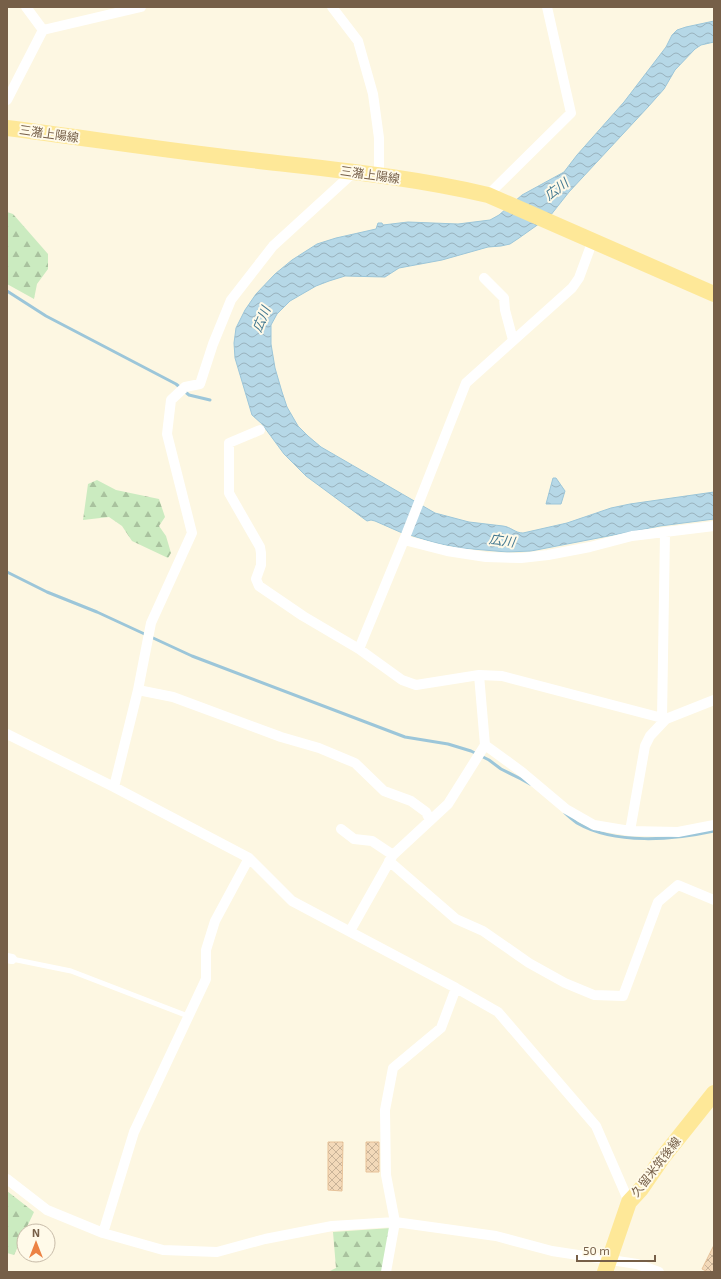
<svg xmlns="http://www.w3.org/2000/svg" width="721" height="1279" font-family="'Exo 2','Noto Sans JP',sans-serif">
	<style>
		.forest { fill: url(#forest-firs) }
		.water { fill: url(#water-waves); stroke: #9cc6d9 }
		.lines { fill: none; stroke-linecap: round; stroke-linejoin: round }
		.stream { stroke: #9cc6d9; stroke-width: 3 }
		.building { fill: url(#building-cross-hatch); stroke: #e7c299 }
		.service { stroke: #fff; stroke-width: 5 }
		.minor { stroke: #fff; stroke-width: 10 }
		.primary { stroke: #fee898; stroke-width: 16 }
		.labels { text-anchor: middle; stroke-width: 4; stroke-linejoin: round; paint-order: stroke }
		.street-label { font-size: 12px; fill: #765f48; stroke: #fffae9 }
		.water-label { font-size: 13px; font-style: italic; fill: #437891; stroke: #fffae9 }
	</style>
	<defs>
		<pattern id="forest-firs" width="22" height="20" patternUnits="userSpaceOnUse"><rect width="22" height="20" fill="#cbebc0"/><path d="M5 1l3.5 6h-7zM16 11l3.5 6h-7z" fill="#a9c29e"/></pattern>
		<pattern id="water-waves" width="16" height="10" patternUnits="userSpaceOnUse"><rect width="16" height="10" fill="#b6d8e7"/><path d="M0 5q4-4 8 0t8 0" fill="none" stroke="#99b2bd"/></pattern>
		<pattern id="building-cross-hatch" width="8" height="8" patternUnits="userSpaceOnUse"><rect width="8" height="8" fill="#f3d9b9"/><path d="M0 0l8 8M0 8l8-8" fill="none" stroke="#c9b398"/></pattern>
	</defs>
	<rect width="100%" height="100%" fill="#fdf7e2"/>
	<!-- forest -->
	<path class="forest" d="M7,212L13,214L48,254V269L37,284L34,299L7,284Z
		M97,480L116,490L159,499L165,517L159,526L166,536L171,553L168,558L132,541L122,526L109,517L83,520L88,484Z
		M7,1191L34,1212L25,1231H24V1234L14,1255L7,1253Z
		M391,1228L383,1272H328L336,1268L333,1232Z"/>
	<!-- water -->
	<path class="water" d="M714,21V42L701,45L695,49L675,70L664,89L648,107L569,192L550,216L519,238L510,244L501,246L488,247L442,260L399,268L385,277L345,276L329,281L316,286L290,301L277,314L271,325V344L275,368L282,392L287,407L298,426L308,436L321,447L435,513L469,522L503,526C511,527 515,533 523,533L567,523L611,508L630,504L714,492V519L660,526L531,551L507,552L461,548L436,543L400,532L375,521L371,520L367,521L306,476L284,454L262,424L252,415L235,358L234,343L236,328L245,310L256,294L275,274L292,260L317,244L336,238L376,229L378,223H382L383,225L408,222L458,224L490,220L499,215L522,195L564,172L577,155L624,102L666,47L672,35L677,30L686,27Z
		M553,478H556L565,491L561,504H546Z"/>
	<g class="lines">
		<!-- stream -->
		<path class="stream" d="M7,291L46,316L176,384L189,395L210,400
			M7,572L47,592L97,612L192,656L405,737L448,744L471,751L489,760L501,769L521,779L530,784
			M565,813C569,817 573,820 577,823C615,845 673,840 714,831"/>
	</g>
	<!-- building -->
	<path class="building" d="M328,1142H343L342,1191L328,1190Z
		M366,1142H379V1172H366Z
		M714,1245V1272H708L702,1269Z"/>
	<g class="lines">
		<!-- service -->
		<path class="service" d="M12,959L71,971L188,1016"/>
		<!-- minor -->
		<path class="minor" d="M26,7L43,30
			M332,7L358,41L373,94L379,138V176
			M7,100L43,30L141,7
			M488,195L571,113L547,7
			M484,278L504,298L505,310L513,340
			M260,430L229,443V493L260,547L261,553V565L256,579L259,586L303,616L359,649L402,680L416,685L479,675L502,676L666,719
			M404,540L447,551L486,557L521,558L548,555L590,547L632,536L714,526
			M359,649L406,535L466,383L572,288L579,278L593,240
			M138,690L173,697L281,737L319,748L355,763L384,791L411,801L426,812L430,820
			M662,719L665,532
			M7,734L114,787L249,858L292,901L456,988L498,1012L596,1126L629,1202
			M485,745L522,772L566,809L594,825L630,831L678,832L714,825
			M114,787L138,690L151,623L192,533L167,434L171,400L185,387L200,384L213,344L231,300L273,246L354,172
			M341,829L354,839L372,841L393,855
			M630,831L645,746L650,736L666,719L714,700
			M389,861L456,919L483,931L529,963L565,983L594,995L623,996L658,902L678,885L714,900
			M350,931L393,855L448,804L485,745L479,675
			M7,958L12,959
			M7,1179L47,1210L103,1233L163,1250L217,1252L265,1239L332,1226L395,1222L496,1236L552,1251L637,1264L659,1272
			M103,1233L134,1132L206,979V950L215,921L249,858
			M386,1272L395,1222L386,1175L385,1110L393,1068L441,1028L456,988"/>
		<!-- primary -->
		<path class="primary" d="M7,128C86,138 164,150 243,159C325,169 408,176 488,195L714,294
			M605,1272L629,1202L641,1189L663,1157L714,1093"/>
	</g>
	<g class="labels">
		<!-- street labels -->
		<g class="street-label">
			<text transform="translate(49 134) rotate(8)" y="4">三潴上陽線</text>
			<text transform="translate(370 175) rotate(8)" y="4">三潴上陽線</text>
			<text transform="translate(656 1167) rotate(-52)" y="4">久留米筑後線</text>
		</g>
		<!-- water labels -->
		<g class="water-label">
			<text transform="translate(556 189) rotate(-37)" y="5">広川</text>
			<text transform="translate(261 319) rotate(-67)" y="5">広川</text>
			<text transform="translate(502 540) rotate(8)" y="5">広川</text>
		</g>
	</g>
	<!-- border -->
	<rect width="721" height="1279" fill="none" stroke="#765f48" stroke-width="16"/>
	<!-- north arrow -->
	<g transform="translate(36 1243)"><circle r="19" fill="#fffae9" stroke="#c8bca9"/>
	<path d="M0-3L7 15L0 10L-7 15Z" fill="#ec8243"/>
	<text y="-6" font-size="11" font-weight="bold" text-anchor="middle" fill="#765f48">N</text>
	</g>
	<!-- scale -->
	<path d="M577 1255v6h78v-6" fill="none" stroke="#765f48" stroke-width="2"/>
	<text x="583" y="1255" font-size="12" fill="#765f48" stroke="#fffae9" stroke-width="3" paint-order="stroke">50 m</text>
</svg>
